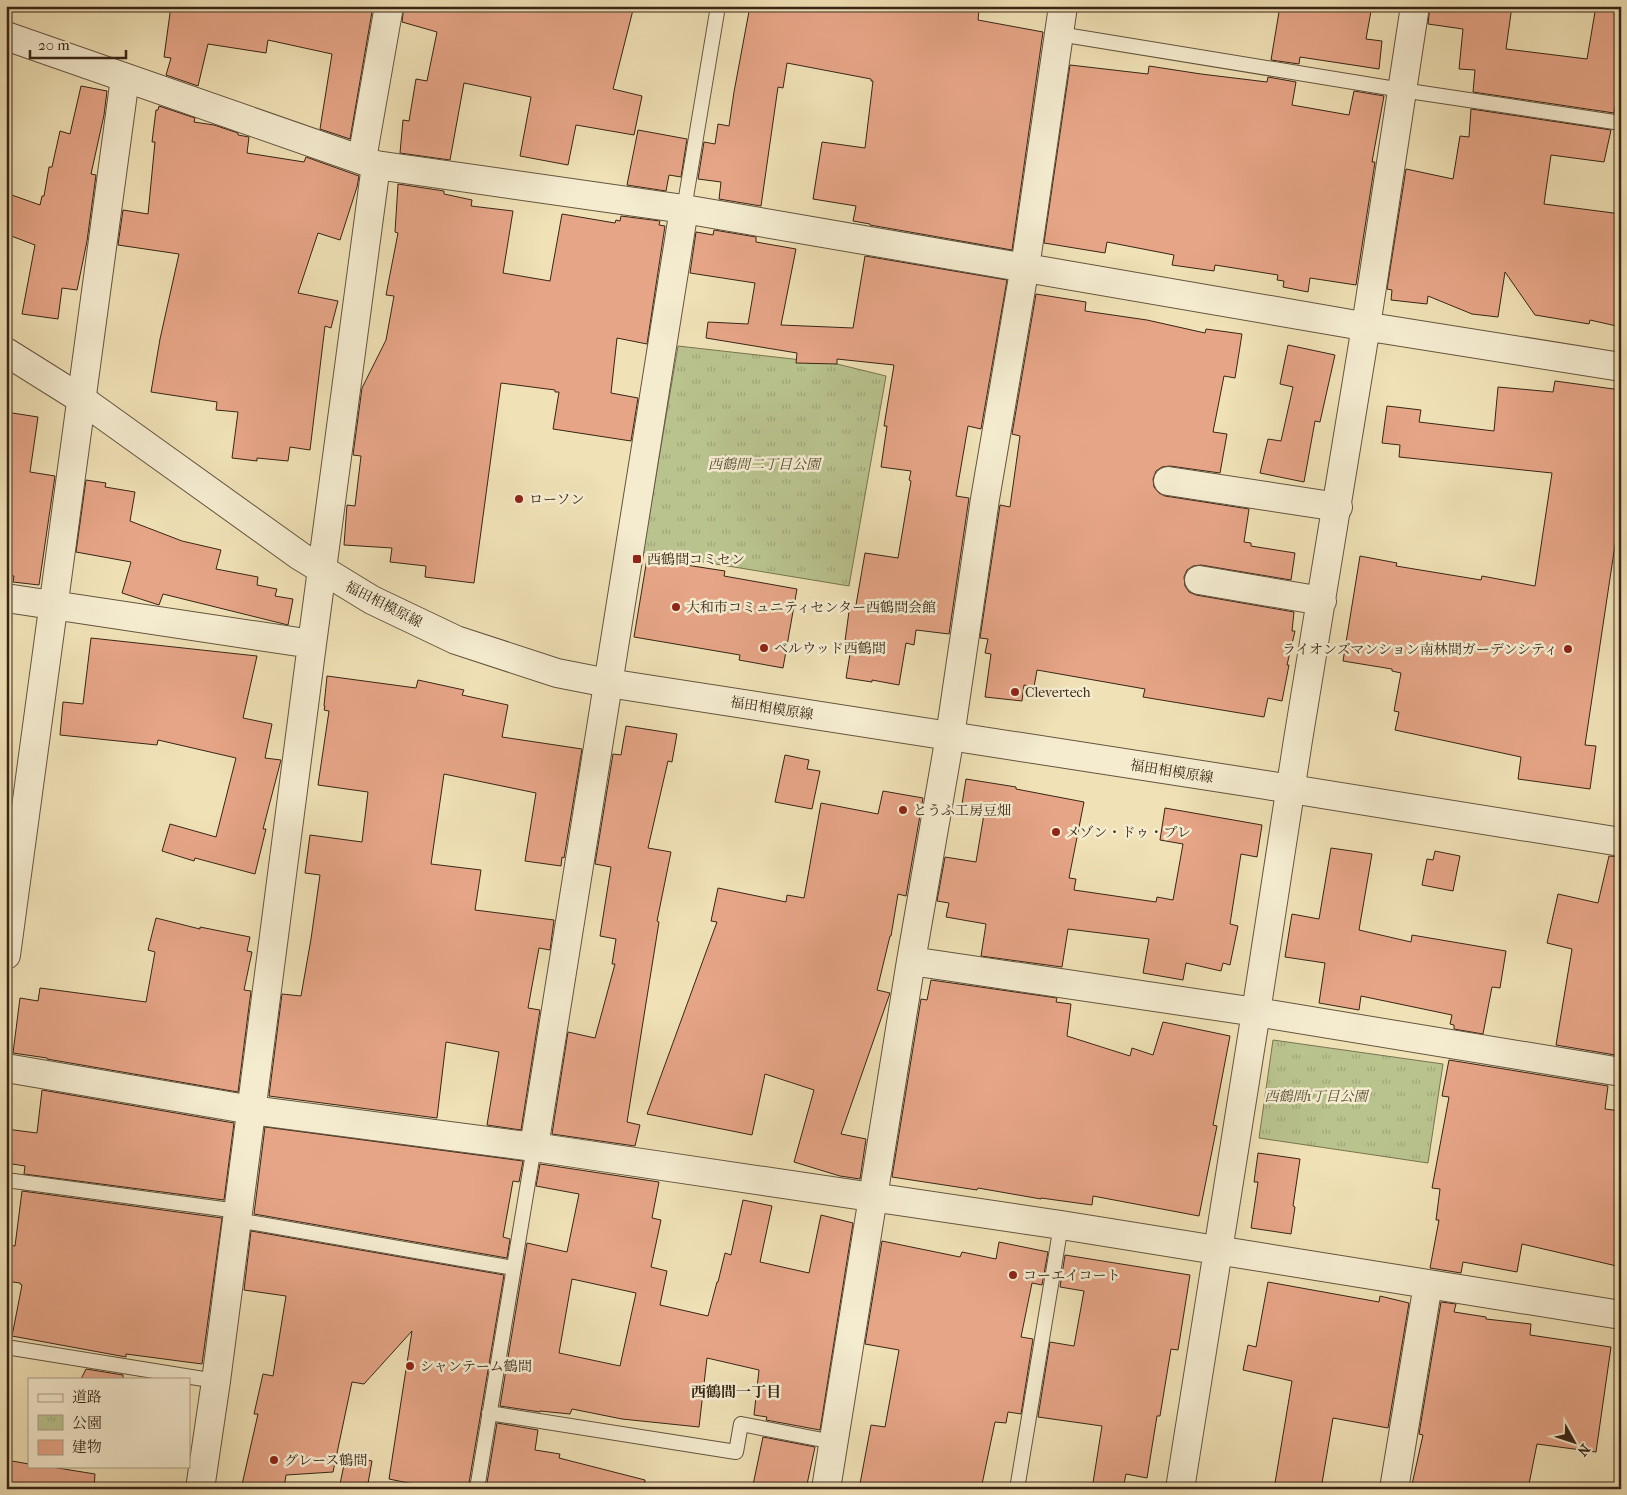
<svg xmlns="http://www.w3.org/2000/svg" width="1627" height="1495" font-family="'IM FELL French Canon','Noto Serif JP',serif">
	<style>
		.park { fill: url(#park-tufts); stroke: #787452 }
		.building { fill: #e6a587; stroke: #372516; fill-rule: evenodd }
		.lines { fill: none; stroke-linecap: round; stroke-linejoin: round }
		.service-casing { stroke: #65543e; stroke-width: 16 }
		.minor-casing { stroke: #65543e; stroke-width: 30 }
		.tertiary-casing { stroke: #65543e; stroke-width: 30 }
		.service { stroke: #f5ecd0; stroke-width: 14 }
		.minor { stroke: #f5ecd0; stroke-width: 28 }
		.tertiary { stroke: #f5ecd0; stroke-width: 28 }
		.poi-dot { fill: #8f2418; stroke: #f5ecd0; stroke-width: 2 }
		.labels { text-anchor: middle; stroke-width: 5; stroke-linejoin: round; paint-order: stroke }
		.park-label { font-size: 14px; font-style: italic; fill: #584c34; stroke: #f5ecd0 }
		.poi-label { font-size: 14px; fill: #372516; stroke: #f5ecd0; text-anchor: start }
		.street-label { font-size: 14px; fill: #372516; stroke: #f5ecd0 }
		.neighbourhood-label { font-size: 15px; font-weight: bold; fill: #372516; stroke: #f5ecd0 }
	</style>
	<defs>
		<pattern id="park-tufts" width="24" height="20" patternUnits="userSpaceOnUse" patternTransform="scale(1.25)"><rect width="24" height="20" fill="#b9c38e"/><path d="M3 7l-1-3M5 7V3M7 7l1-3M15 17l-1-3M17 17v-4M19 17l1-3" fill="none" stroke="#a0a77a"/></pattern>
	</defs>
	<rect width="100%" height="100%" fill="#f0e1b6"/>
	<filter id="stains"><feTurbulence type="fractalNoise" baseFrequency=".004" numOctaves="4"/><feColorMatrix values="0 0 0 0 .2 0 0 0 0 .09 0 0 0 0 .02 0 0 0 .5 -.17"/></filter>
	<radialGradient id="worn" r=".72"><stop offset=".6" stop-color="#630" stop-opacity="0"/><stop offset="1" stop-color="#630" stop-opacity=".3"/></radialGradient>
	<!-- park -->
	<path class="park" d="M678,346L837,364L886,376L849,586L643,552Z
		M1273,1040L1443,1064L1428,1163L1259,1138Z"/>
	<!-- building -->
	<path class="building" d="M171,6H373L350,139L320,129L332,54L268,40L266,53L208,44L198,86L166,75L171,58L164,57Z
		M404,6H634L613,89L642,96L634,135L576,125L568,165L520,156L531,97L464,83L450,160L400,153L403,120L409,121L416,79L427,81L437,32L402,22Z
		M750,6H951L979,10L978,20L1043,32L1012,250L870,225V224L853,221L856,206L813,199L822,142L865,148L873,81H871V79L787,63L783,88L778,87L761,206L719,199L721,182L698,179L704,142L715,144L718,124L729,126L734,92Z
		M1280,6H1341L1371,11L1366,39L1382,41L1379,69L1300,57L1299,64L1271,60Z
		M1430,6H1512L1506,49L1587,59L1596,6H1621V77L1614,113L1473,92L1475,70L1459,69L1463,29L1428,24Z
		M1070,65L1148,74L1149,66L1201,74L1267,82L1268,77L1296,82L1292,105L1349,115L1354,91L1384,96L1372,162H1375L1356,285L1310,278L1308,292L1283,287L1284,281L1277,280L1278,275L1215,265L1214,271L1172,265L1174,255L1107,242L1105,253L1044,243Z
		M81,86L107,91L104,115L91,174L96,175L87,241L77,290L62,288L58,319L22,314L35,245L6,234V193L40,205L42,196H44L49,167H52L60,131L70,134Z
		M159,106L195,118L194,122L214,125L238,133V135L249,137L247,153L304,162L306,157L359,176L357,187L340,240L318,233L298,293L338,301L331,328L325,326L310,450L290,447L288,461L257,458V461L232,458L238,412L216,410L217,402L151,392L160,339L179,254L118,245L123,210L148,214L155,142H152L156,110H158Z
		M1471,109L1611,130L1604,162L1551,155L1544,204L1621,214V327L1590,320L1589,324L1535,315L1505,272L1498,317L1472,314L1428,296L1427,304L1391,300L1392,290L1387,289L1406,169L1453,179L1460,136L1469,137Z
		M638,130L687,139L681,177L669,175L666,191L627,185Z
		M398,184L444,191V194L472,200L471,206L513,211L503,273L550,281L562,214L615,223L616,220L620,221L621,216L660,221L659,225L665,226L647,344L617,338L611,393L638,398L631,441L553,429L559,392H555V390L501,383L474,583L425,577L426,566L390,562L392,548L344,545L347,505L355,506L361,456L353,455L362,388L386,340L394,296L386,295L398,233L395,232Z
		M714,230L756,237V242L796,249L781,325L853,328L865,256L1007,280L981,429L968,426L956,496L969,498L949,634L916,630L914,645L906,643L899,685L872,680V682L846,678L852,642L845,641L850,604L856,605L865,553L898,558L911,481L909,480L911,471L881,467L887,426H884L894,365L837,359V364L796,363L797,353L706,338L708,322L748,324L755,283L690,273L696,232L713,235Z
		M1036,294L1086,302L1085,311L1147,320L1205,333L1206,329L1242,334L1235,378L1224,376L1213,432L1227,434L1220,473L1170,466L1162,467L1156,471L1153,479L1154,487L1159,493L1165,496L1249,509L1244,542L1251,543V546L1295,553L1291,580L1201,565L1193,566L1187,570L1184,577L1185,586L1189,592L1196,595L1294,612L1292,631H1295L1287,665H1289L1282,701L1268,698L1264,717L1143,697L1145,689L1037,670L1034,687L1024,685L1022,701L985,697L991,654L985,653L988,639L980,638L1000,505L1010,507L1020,436L1012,434Z
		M1288,345L1335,355L1320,422L1315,421L1304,482L1260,473L1268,439L1281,441L1293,387L1280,384Z
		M1555,381L1621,390V505L1585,745L1596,746L1590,789L1518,779L1521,757L1395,730L1399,712L1394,711L1401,673L1392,671V669L1343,661L1360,556L1397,563L1396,566L1481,580L1482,576L1535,586L1552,473L1399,457L1400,445L1382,443L1387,406L1421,410L1419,422L1494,431L1498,387L1553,392Z
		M6,412L38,417L30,472L55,476L39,585L13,582L14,576L6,575Z
		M86,480L106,483L105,487L135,492L130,521L182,541L221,550L216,569L258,577L257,585L277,589L275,596L293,599L288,625L163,594L159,605L122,593L131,562L76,552Z
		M647,559L725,571L724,576L797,589L783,668L739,660L740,655L634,637Z
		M91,638L257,656L243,718L272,724L265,758L281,760L263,829H266L255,874L195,858L194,861L162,851L170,824L216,837L236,758L158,740L157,745L60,735L63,702L83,704Z
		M327,676L416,688L418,680L464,690L462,695L508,705L502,737L582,749L564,858L562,857L561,866L525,861L536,793L444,774L431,864L481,870L475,910L554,920L550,950L539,948L528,1008L540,1010L521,1130L487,1125L499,1052L446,1042L437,1118L269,1096L282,994L301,996L311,939L320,875L305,873L310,835L362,842L368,792L318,785L329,711L324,710L325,706H324Z
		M626,726L677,734L672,762L668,761L648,848L671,852L657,921L659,922L627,1122L640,1125L635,1146L552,1134L568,1032L595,1038L615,964H612L616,939L600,936L611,867L595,864L613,754L621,755Z
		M785,755L809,760L807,769L820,771L812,809L775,802Z
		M966,779L1016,787V789L1084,802L1069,878L1076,879L1074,890L1156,902L1157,897L1173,900L1183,844L1160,840L1165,808L1262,825L1257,857L1241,854L1230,924L1238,926L1230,965L1223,963L1221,971L1186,963L1183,980L1143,973L1149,939L1068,929L1062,967L981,956L986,924L946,917L949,903L937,901L945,857L976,862L985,808L962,804Z
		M883,791L923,798L906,896L898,894L891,936H890L877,990L890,993L841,1134L866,1139L860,1179L840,1176L794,1162L814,1090L765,1074L752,1135L647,1114L717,922L711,921L718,888L786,902L787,895L804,898L821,803L878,814Z
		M1331,848L1372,854L1359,930L1411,942L1412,935L1506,951L1500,988L1492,987L1483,1034L1454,1029V1025L1450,1024L1452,1015L1361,996L1359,1010L1319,1003L1325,963L1285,957L1292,914L1319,919Z
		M1435,851L1460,856L1453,891L1422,885L1427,859L1433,860Z
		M1609,856L1621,857V1056L1556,1045L1572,949L1547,943L1558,894L1598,903Z
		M156,918L200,929V927L250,937L247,951L252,952L244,990L251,991L238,1092L47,1059V1058L13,1053L20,998L38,1001L40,988L146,1002L155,952L148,950Z
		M931,980L1057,998L1056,1002L1071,1004L1067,1036L1130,1056L1132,1048L1153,1055L1163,1022L1230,1036L1213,1125L1217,1126L1199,1216L1093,1196L1092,1205L1041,1198V1199L978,1188L977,1190L892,1177L921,999L927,1000Z
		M1449,1060L1608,1086L1605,1109L1621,1111V1267L1522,1244L1517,1272L1463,1262L1461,1273L1430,1268L1439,1220H1436L1440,1189L1432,1188L1449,1097L1442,1096Z
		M42,1090L234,1123L224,1200L24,1174L25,1166L6,1163V1129L37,1133Z
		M265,1127L523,1161L519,1182L513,1181L503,1237L510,1239L507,1258L254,1214Z
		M1258,1153L1300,1159L1293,1206L1295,1207L1291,1234L1251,1228L1258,1182H1254Z
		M540,1164L659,1182L652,1218L661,1220L651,1267L667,1271L660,1305L708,1316L717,1282H718L725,1253L731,1255L743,1200L772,1206L760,1262L809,1273L821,1215L853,1223L820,1430L766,1420L767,1417L754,1415L759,1370L707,1358L699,1427L622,1419L572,1409L570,1414L540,1411V1412L500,1406L527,1243L567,1252L579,1194L536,1186ZM572,1279L636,1293L620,1366L559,1353Z
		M22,1191L222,1218L202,1364L126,1354V1357L12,1336L22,1285L20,1284V1283L6,1281V1245L15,1246Z
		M251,1231L504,1275L468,1489H417L418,1485L389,1479L412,1331L364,1384L352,1382L333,1472L286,1475L284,1489H241L258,1414H254L263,1374L273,1376L286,1296L244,1290Z
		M882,1241L960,1257L962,1252L996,1259L999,1242L1048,1252L1042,1285L1032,1283L1021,1337L1033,1339L1021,1414L1008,1412L1006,1423L995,1422L981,1489H940L913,1483L912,1489H859L871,1425L885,1427L899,1350L865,1344Z
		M1065,1255L1190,1275L1178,1350L1171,1349L1160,1416H1157L1147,1478L1126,1474L1123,1489H1092L1102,1426L1038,1417L1050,1342L1074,1346L1084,1291L1060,1287Z
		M1268,1282L1379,1302L1380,1296L1409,1303L1388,1428L1333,1418L1321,1489H1274L1292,1381L1243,1370L1248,1345L1256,1347Z
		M1441,1302L1456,1304L1454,1312L1486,1317V1319L1531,1324L1530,1335L1611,1347L1596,1452L1537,1444L1528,1489H1411L1423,1435L1419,1434Z
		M86,1369L123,1375V1379H81Z
		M497,1423L538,1430L535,1450L560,1454L559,1458L645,1480L644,1489H486Z
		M763,1437L815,1447L806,1489H770L753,1485Z
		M346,1455L372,1461L367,1489H339Z
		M6,1460L29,1464V1466H45L95,1474L94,1489H6Z"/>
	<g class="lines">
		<!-- service casing -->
		<g class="service-casing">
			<path id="service" d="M1059,34L1402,90L1621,123
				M684,209L718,6
				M6,1180L238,1211
				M237,1220L513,1268
				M6,1347L216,1381
				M489,1413L736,1452L741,1424L833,1442
				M477,1489L534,1147
				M1017,1489L1061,1225"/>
		</g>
		<!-- minor casing -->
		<g class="minor-casing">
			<path id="minor" d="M6,36L376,165L684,209L1351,324L1621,367
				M362,159L389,6
				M1168,481L1338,507
				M1199,580L1322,601
				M6,598L312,644
				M6,955L125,78
				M911,961L1256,1012L1621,1072
				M6,1068L252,1110L534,1147L1061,1225L1621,1315
				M534,1147L684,209
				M200,1489L216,1381L312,644L376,165
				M826,1489L911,961L950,736L985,499L1027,254L1063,6
				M1180,1489L1256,1012L1298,740L1366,326L1415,6
				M1394,1489L1428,1284"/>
		</g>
		<!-- tertiary casing -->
		<g class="tertiary-casing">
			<path id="tertiary" d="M6,352L81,399L300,556L372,600L456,640L557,673L608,683L1266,785L1621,842"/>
		</g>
		<!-- service -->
		<use href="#service" class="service"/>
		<!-- minor -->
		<use href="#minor" class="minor"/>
		<!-- tertiary -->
		<use href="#tertiary" class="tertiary"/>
	</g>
	<!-- markers -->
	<g class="poi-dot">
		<circle cx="519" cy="499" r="5"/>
		<rect x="632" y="554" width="10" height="10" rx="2.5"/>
		<circle cx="676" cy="607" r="5"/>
		<circle cx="764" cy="648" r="5"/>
		<circle cx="1568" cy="649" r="5"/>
		<circle cx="1015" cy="692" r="5"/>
		<circle cx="903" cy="810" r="5"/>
		<circle cx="1056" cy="832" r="5"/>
		<circle cx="1013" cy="1275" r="5"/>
		<circle cx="410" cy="1366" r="5"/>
		<circle cx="274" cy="1460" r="5"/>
	</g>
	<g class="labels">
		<!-- park labels -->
		<g class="park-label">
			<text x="764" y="469">西鶴間二丁目公園</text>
			<text x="1316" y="1101">西鶴間1丁目公園</text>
		</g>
		<!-- poi labels -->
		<g class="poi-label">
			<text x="529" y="504">ローソン</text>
			<text x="647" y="564">西鶴間コミセン</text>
			<text x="686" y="612">大和市コミュニティセンター西鶴間会館</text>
			<text x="774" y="653">ベルウッド西鶴間</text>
			<text x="1558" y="654" text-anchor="end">ライオンズマンション南林間ガーデンシティ</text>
			<text x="1025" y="697">Clevertech</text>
			<text x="913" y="815">とうふ工房豆畑</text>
			<text x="1066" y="837">メゾン・ドゥ・プレ</text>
			<text x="1023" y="1280">コーエイコート</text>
			<text x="420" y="1371">シャンテーム鶴間</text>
			<text x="284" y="1465">グレース鶴間</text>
		</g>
		<!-- street labels -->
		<g class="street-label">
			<text transform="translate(384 604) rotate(27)" y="5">福田相模原線</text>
			<text transform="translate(772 708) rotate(9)" y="5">福田相模原線</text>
			<text transform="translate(1172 771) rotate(9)" y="5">福田相模原線</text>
		</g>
		<!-- neighbourhood labels -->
		<g class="neighbourhood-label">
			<text x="736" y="1397">西鶴間一丁目</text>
		</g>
	</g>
	<!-- margin -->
	<rect width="1627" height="1495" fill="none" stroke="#f0e1b6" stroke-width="25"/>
	<rect x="8" y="8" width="1612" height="1480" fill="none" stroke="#372516" stroke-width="2.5"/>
	<rect x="12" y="12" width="1602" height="1470" fill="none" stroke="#372516"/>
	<!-- legend -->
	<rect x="28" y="1378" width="162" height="90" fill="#f5ecd0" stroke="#a99c86"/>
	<rect x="38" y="1394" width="25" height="8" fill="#f5ecd0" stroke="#a99c86"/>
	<text x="72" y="1402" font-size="15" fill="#372516">道路</text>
	<rect x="38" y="1415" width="25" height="15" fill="url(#park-tufts)" stroke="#a99c86"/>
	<text x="72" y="1428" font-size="15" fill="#372516">公園</text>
	<rect x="38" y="1440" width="25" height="15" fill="#e6a587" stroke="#a99c86"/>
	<text x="72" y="1452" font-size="15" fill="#372516">建物</text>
	<!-- north arrow -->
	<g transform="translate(1574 1442) rotate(130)" stroke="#f5ecd0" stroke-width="4" paint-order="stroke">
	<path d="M0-4L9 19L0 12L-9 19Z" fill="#372516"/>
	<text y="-8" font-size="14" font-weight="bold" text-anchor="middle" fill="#372516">N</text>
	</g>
	<!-- scale -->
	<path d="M30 50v8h96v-8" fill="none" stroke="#372516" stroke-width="2.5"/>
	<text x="38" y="50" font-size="15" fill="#372516" stroke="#f5ecd0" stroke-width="4" paint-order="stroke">20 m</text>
	<rect width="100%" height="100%" filter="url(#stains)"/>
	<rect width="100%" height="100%" fill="url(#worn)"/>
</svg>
